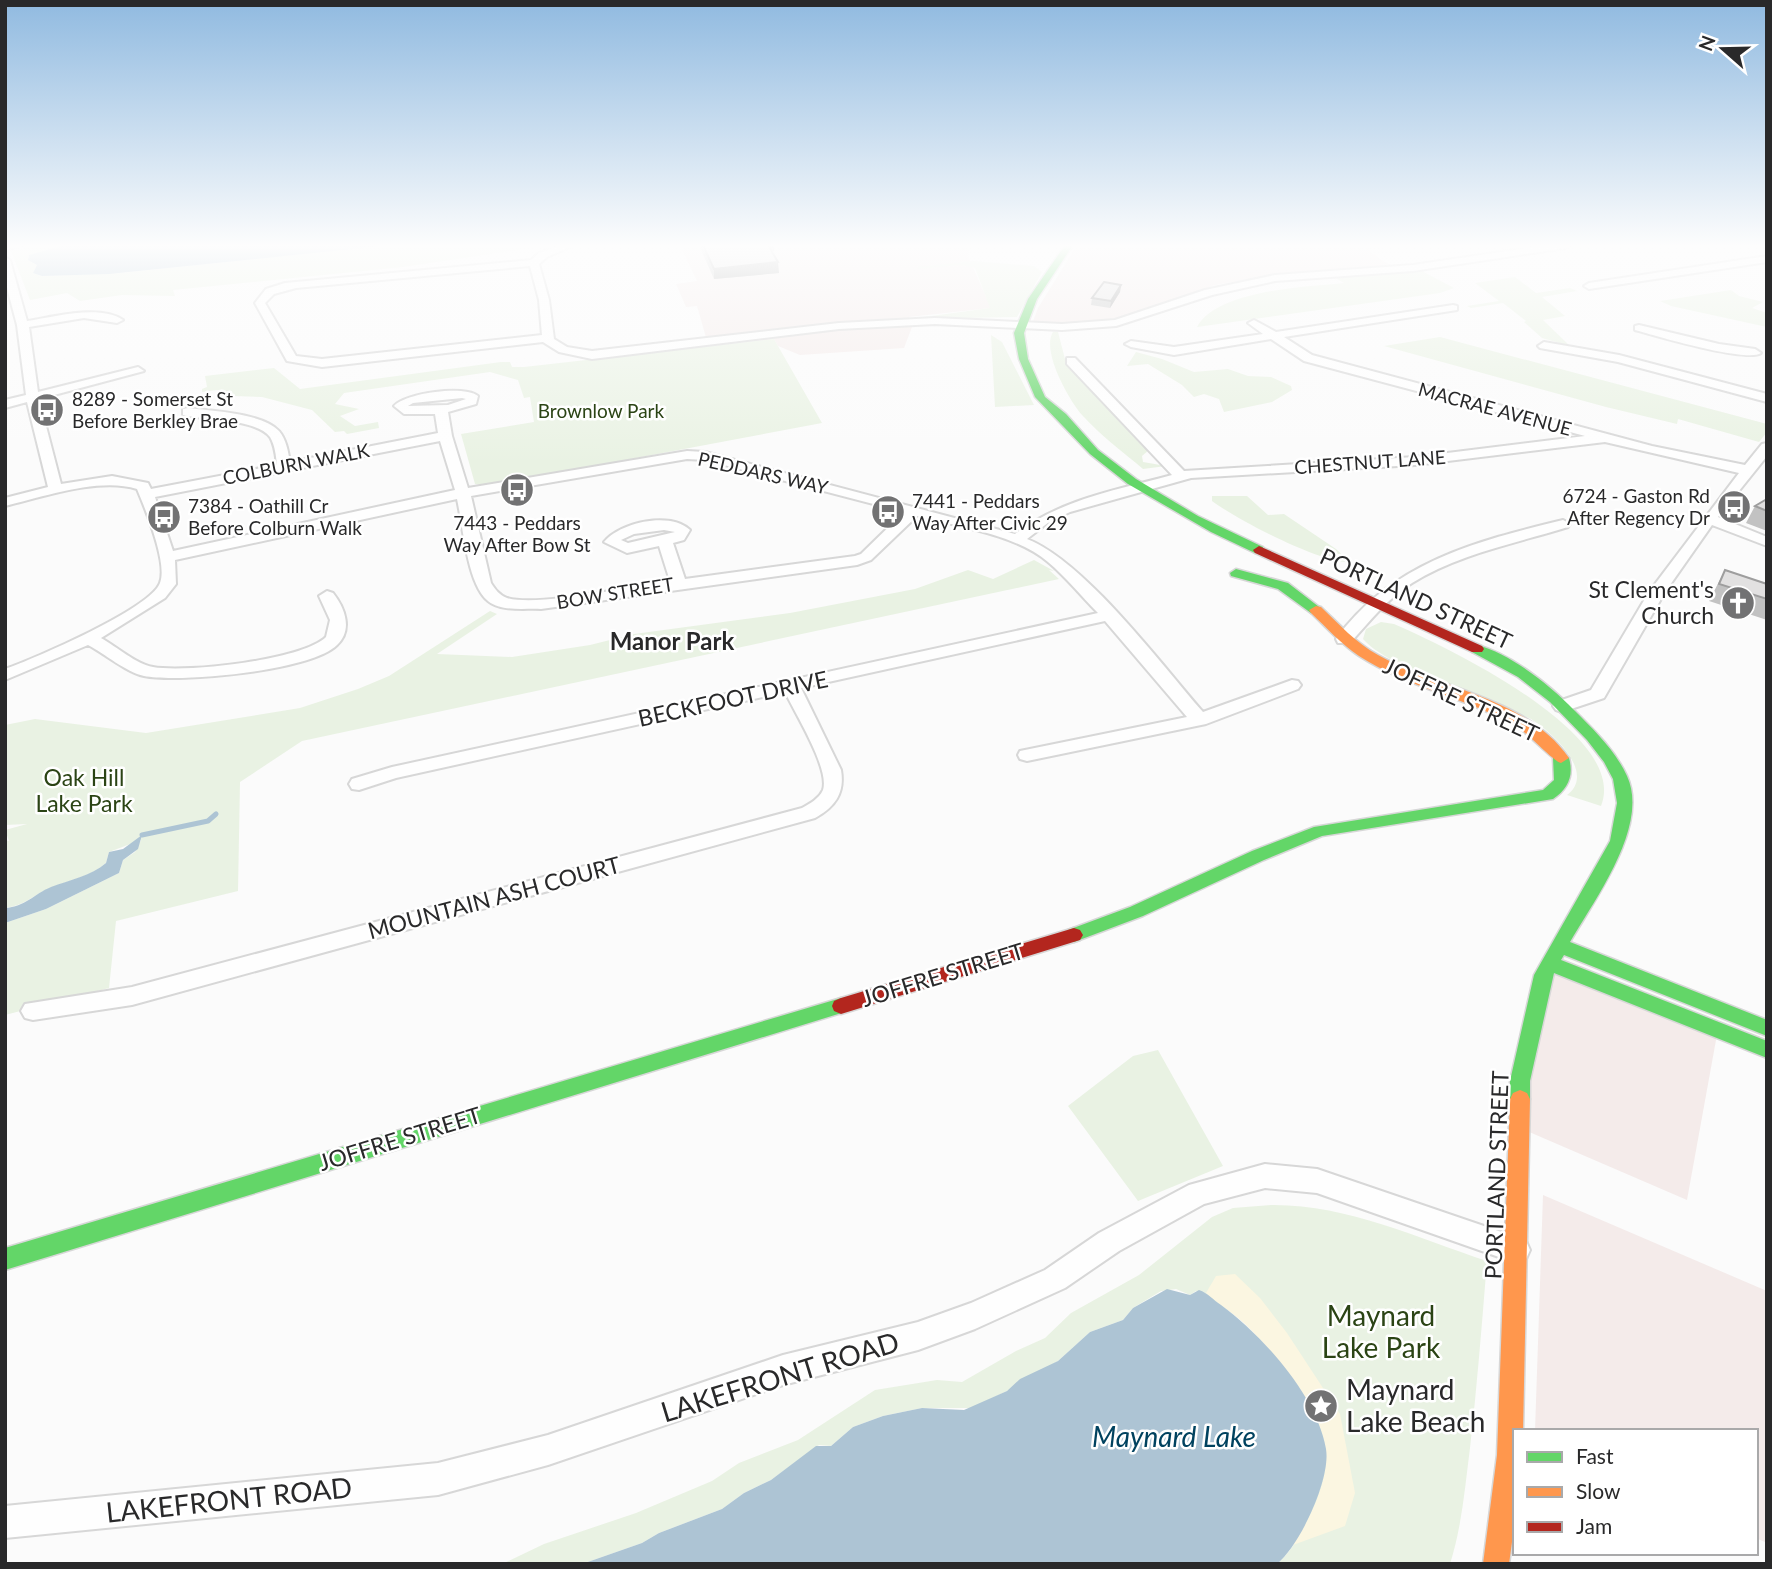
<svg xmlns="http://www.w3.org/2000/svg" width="1772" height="1569" font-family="Lato,sans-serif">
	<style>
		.commercial { fill: #f4ebea }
		.green { fill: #e9f2e3 }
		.sand { fill: #fbf6e1 }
		.water { fill: #adc4d4 }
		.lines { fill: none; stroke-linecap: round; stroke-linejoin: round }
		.stream { stroke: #adc4d4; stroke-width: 5 }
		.street-casing { stroke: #d7d7d7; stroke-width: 4 }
		.fast-casing { stroke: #d7d7d7; stroke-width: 3 }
		.slow-casing { stroke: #d7d7d7; stroke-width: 3 }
		.jam-casing { stroke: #d7d7d7; stroke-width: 3 }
		.street { fill: #fefefe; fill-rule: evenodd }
		.fast { fill: #63d668; fill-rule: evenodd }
		.slow { fill: #ff974d; fill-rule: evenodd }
		.jam { fill: #b3261e; fill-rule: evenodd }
		.wall { fill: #c2c2c2 }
		.shaded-wall { fill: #9e9e9e }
		.building { fill: #e2e1e1; stroke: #9e9e9e; stroke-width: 2 }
		.labels { text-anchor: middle; stroke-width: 5; stroke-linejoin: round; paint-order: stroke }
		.far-poi-label { font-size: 19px; fill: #29292a; stroke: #fff; text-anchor: start }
		.far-street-label { font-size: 19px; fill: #29292a; stroke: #fff }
		.far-park-label { font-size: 19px; fill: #2b4415; stroke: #fff }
		.poi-label { font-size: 23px; fill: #29292a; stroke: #fff; text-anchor: end }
		.street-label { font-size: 23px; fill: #29292a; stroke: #fff }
		.park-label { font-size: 23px; fill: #2b4415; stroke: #fff }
		.neighbourhood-label { font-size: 24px; font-weight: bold; fill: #29292a; stroke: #fff }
		.near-park-label { font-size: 28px; fill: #2b4415; stroke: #fff }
		.near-street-label { font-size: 28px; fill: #29292a; stroke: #fff }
		.near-poi-label { font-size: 28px; fill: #29292a; stroke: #fff; text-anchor: start }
		.near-water-label { font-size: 28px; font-style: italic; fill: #00425f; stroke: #fff }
	</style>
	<rect width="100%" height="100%" fill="#fbfbfb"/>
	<!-- commercial -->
	<path class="commercial" d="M649,245H971L968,256L991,308L909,317L912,327L904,348L800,355L778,346L774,339L715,345L707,341L697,306L686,307L676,284L697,281L680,245L651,249Z
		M1077,245H1400L1368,250L1383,261L1398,268L1293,273L1249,279L1215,285L1141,314L1113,320L1032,324L1038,308Z
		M1549,963L1718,1029L1687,1200L1520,1128Z
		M1543,1195L1767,1291V1543L1756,1538V1431H1535Z"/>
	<!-- green -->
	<path class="green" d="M43,245H64L29,255L28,258L37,265L33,273L42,276L121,273L390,245H551L403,267L173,290L175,296L122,295L80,301L67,293L30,300L11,251Z
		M974,261L1034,266L1042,272L1017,317L909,319L990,308L975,268L961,265L919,269L917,267Z
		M1420,270L1454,288L1440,293L1197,327C1217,290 1305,287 1344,283L1332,276Z
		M1515,277L1536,293L1570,288L1577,291L1542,297L1565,316L1543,320L1570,346L1542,338L1524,322L1526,321L1503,303L1471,308L1467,306L1499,301L1475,283Z
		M1731,290L1739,296L1763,302L1752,308L1767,313V327L1671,306L1660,301Z
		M1053,332H1058L1065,359L1109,410L1149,450L1142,456L1143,462L1166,466L1143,469C1123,452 1100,435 1082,415C1069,400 1041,351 1053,332Z
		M991,335L1002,342L1034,405L995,407Z
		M1440,337L1767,424V432L1759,442L1678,419L1677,424L1606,407L1384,346Z
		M774,339L822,423L486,486L475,484L461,434L534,422L530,397L524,398L518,380L490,372L344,393L335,404L359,409L340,416L355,426L378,422L379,428L347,434L344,431L335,432L312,410L262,397L234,396L217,390L202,392V389L207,387L205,376L274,368L300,389L501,362H510L512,367H524Z
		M1136,352L1162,359L1194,372L1228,369L1248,376L1271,377L1291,386L1292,390L1272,402L1224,412L1219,399L1204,394L1194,397L1182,385L1148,364L1127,366Z
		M1212,496H1247L1268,515L1284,514L1336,549L1350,562C1321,564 1236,519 1212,501Z
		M1034,560L1054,571L1049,570L1059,579L302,741L240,782L238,891L116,921L109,988L5,1015V923L46,909L119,873L123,860L135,852L141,840L109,852L106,863C90,877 69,880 50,888C33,895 24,906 5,908V840L9,841L5,830L27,824L5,825V725L35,719L146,733L300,708L358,689L389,676L490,611L497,614L437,654L512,657L590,645L634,634L790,613L915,589L968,570L993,579Z
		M1381,622L1394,624C1445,646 1630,734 1601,806L1567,795C1597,773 1552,732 1531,719C1491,702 1388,668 1363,639L1366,629Z
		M1158,1050L1223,1166L1138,1201L1068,1106L1133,1056Z
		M1271,1205C1346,1204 1417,1238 1487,1261C1482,1324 1477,1386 1470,1448C1465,1487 1462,1526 1450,1564H1277C1292,1551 1301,1534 1309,1515C1316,1499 1324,1482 1325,1465C1329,1416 1276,1351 1241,1320C1228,1309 1212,1300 1196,1291L1190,1295L1176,1289L1161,1291L1133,1308L1123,1320L1090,1332L1058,1361L1007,1391L971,1408H922L883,1416L853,1427L831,1446L819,1445L771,1480L744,1493L722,1509L659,1533L642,1543L582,1564H502L544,1544L636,1513L712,1481L739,1463L798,1440L875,1390L937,1380L962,1382L1016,1351L1045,1338L1071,1313L1139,1275L1212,1217L1233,1208Z"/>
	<!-- sand -->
	<path class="sand" d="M1235,1274L1260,1298L1287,1333L1340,1414L1355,1493L1345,1526L1293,1545C1310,1518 1328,1484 1326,1451C1323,1410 1272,1350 1244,1323C1232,1312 1218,1304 1206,1293L1216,1276Z"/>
	<!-- water -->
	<path class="water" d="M64,245H392L109,274L42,276L33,273L37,265L28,260L29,255Z
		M142,835L138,849L123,860L119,873L46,909L5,923V908C25,907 34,894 51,887C69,880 91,876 106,863L109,852L123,849Z
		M1167,1289L1190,1295L1199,1290C1208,1293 1213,1300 1221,1305C1263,1336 1317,1396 1326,1449C1331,1479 1300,1545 1277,1564H582L642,1543L659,1533L722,1509L744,1493L771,1480L816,1446H831L853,1427L883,1416L922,1408L964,1410L1007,1391L1020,1379L1058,1361L1090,1332L1123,1320L1133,1308Z"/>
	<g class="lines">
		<!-- stream -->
		<path class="stream" d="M142,835L208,821L216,814"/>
		<!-- street casing -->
		<g class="street-casing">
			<path id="street" d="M5,245H24L5,250Z
				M561,245H574L547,257L539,264L549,300L554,339L567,347L592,351L839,323L935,318L1062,324L1115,320L1205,290L1275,275L1413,265L1548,245H1571L1566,248L1413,271L1275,281L1212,295L1116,326L1062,330L935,324L839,329L592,359L559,352L543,342L322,367L287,361L255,303L266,289L285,283L531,260L539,253ZM530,266L539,300L542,335L322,359L296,356L265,303L274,294L296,288Z
				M1767,256V262L1589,289L1584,286L1589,283Z
				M5,257L10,260L27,321C54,317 100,304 123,320L117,323L84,318L29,327L38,392L138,367L144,371L39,399L61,484L112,476L148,483L151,489L277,465C276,456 275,445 270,437C256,419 205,420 183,415V409L188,408C212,411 262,413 279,431C286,439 288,451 290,462L438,433L435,414H404L394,406C406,393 464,385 478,396L476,404L448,412L452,436L468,488L687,451L705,452L1015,534C1062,499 1117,490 1172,475L1067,364V358H1075L1184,471L1415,457L1585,436L1304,361L1271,339L1174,355L1131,347L1125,344L1131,341L1174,347L1263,334L1248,323L1254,320L1276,332L1453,305L1457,306V310L1284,337L1312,355L1652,446L1745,465L1762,444L1767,443V456L1718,517L1767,537V546L1712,525L1665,592L1604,698L1562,712L1556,710L1553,706L1556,702L1591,690L1649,592L1739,473L1605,442L1415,465L1191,478L1070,512L1049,522L1027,539C1084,561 1161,664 1203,712L1292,680L1298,681L1301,685L1298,689L1206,724L1027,761L1020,759L1018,755L1020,751L1187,717L1105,621L801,688L841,770C845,793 835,807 815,818L132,1005L33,1020L25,1018L21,1011L25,1004L132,987L802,808C809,804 819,799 823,790C830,769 795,713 785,692L396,778L359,790L352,789L349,784L352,779L392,767L1098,613C1081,596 1066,577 1048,562C1017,535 957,526 917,516L871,560L857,565L541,609C525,608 501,612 488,601C467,584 463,525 457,499L175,560L176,584L165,598L101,638C117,647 136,664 153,667C186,673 303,660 326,637L330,620L319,596L327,591L333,593C345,608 353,630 337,645C311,671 180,683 144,676C126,672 105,654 88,645L5,680V669C34,659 150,609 160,583C168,563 145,508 137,489C99,477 43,497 5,506V498L48,487L27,402L5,408V400L26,395L17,325L5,280ZM462,398L466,399L448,405L408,406L413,403ZM440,441L455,490L173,551L155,497ZM687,459L705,460L904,512L861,554L855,556L685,579L673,543L684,540L690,530C671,511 620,522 604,542L627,553L659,546L670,581C632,586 539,607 507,598C499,595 495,589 491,583L471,496ZM664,530L675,532L628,543L621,540L634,534Z
				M1639,325L1719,344L1755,349L1761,353C1747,363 1656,336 1635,330V326Z
				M1544,342L1619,355L1767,394V402L1618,362L1540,348L1538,346Z
				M1563,520L1570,524L1568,527C1517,543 1458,554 1412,583C1388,598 1369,622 1350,643H1338L1336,639C1391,563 1476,541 1563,520Z
				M1265,1164L1317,1169L1516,1237L1526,1241L1530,1250L1526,1259L1516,1263L1317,1193L1265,1188L1204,1204L1119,1251L1065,1288L975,1329L918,1350L783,1385L548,1465L438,1495L5,1538V1506L438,1463L548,1435L783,1355L918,1322L971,1303L1045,1270L1099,1233L1189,1185Z"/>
		</g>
		<!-- fast casing -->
		<g class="fast-casing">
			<path id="fast" d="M1065,245H1073L1037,299L1024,333L1028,359L1045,397L1066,414L1098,450L1136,479L1198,516L1263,547V553H1255L1211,532L1128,484L1090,454L1035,397L1019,359L1014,333L1028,299Z
				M1236,569L1288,583L1323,610L1316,614L1311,613L1278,589L1231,576L1230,573Z
				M1477,645C1511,654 1550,685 1574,710C1594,730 1615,750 1627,776C1650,826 1594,900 1570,942L1767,1020V1036L1564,955L1561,960L1767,1041V1058L1554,973L1530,1081V1099L1527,1105L1520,1108L1513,1105L1510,1099V1081L1534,975L1610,841L1617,803L1613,779L1604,762L1587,740L1550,702L1518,677L1472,652L1470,649L1472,646Z
				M1561,753L1569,758C1574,776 1568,789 1553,799L1322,836L1264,860L1143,916L1074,942L1068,940L1065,935L1068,930L1130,907L1252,851L1314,827L1543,790L1554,780L1553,758Z
				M841,998L848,1001L850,1006L848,1011L5,1270V1248Z"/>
		</g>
		<!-- slow casing -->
		<g class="slow-casing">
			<path id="slow" d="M1316,606L1321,607C1339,624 1356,643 1378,655C1439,689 1527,697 1569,758L1561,763C1553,761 1529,734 1516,726C1466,698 1407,687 1359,656C1341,644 1327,628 1311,613L1309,610Z
				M1520,1090L1527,1093L1530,1099L1523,1431H1515V1520L1509,1564H1483L1497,1455L1510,1099L1513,1093Z"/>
		</g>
		<!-- jam casing -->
		<g class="jam-casing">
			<path id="jam" d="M1259,546L1482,646L1484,649L1482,652H1472L1255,553L1253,550Z
				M1074,928L1080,930L1083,935L1080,940L841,1014L834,1011L832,1006L834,1001L841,998Z"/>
		</g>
		<!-- street -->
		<use href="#street" class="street"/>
		<!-- fast -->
		<use href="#fast" class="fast"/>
		<!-- slow -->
		<use href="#slow" class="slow"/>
		<!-- jam -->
		<use href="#jam" class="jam"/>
	</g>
	<!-- wall -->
	<path class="wall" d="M699,245H774V251H771L779,273L714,279Z
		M1121,285L1120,292L1110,308L1091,305L1092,298Z
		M1767,499V531L1746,523L1755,506Z
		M1725,570L1767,584V620L1709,601Z"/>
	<!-- shaded-wall -->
	<path class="shaded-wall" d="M766,245H774V251L766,252Z
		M778,262L779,273L714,279V269Z
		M1121,285L1120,292L1110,308L1111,301Z"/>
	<!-- building -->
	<path class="building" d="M703,245H768L778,262L714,269Z
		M1104,282L1121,285L1111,301L1092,298Z
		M1767,499V511L1755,506Z
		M1725,570L1767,584V599L1719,584Z"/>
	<!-- sky -->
	<linearGradient id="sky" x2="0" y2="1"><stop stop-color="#90bae0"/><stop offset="0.53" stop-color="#fdfdfd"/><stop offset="1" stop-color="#fdfdfd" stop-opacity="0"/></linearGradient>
	<rect width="1772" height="464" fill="url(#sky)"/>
	<!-- icons -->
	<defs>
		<g id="bus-disc" transform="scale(1.75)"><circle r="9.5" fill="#727273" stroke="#fff"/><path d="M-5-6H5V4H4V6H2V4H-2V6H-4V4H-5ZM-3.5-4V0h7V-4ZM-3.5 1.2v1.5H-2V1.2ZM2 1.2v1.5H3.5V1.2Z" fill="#fff"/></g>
		<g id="church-disc" transform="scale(1.75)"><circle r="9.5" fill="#727273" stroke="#fff"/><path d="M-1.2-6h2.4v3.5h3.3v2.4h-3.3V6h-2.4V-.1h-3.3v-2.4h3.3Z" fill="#fff"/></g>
		<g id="sight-disc" transform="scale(1.75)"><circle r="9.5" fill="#727273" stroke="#fff"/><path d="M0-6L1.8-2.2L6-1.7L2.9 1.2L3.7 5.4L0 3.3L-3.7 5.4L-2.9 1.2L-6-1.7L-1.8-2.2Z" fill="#fff"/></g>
	</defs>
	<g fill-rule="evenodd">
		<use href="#bus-disc" x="47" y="410"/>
		<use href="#bus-disc" x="517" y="490"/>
		<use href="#bus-disc" x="1734" y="507"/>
		<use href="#bus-disc" x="888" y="512"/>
		<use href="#bus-disc" x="164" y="517"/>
		<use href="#church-disc" x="1738" y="603"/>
		<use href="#sight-disc" x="1321" y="1406"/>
	</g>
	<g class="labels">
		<!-- far-poi labels -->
		<g class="far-poi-label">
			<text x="72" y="406">8289 - Somerset St<tspan x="72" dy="22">Before Berkley Brae</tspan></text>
			<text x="1710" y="503" text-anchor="end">6724 - Gaston Rd<tspan x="1710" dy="22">After Regency Dr</tspan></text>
			<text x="912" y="508">7441 - Peddars<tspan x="912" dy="22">Way After Civic 29</tspan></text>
			<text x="188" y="513">7384 - Oathill Cr<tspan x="188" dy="22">Before Colburn Walk</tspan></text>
			<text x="517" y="530" text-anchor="middle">7443 - Peddars<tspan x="517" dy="22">Way After Bow St</tspan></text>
		</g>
		<!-- far-street labels -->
		<g class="far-street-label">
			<text transform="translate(1495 409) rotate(15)" y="7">MACRAE AVENUE</text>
			<text transform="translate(1370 462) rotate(-4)" y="7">CHESTNUT LANE</text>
			<text transform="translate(296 464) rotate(-11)" y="7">COLBURN WALK</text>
			<text transform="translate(763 473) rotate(13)" y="7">PEDDARS WAY</text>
			<text transform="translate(615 593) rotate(-9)" y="7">BOW STREET</text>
		</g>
		<!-- far-park labels -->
		<g class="far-park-label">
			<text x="601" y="418">Brownlow Park</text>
		</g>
		<!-- poi labels -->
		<g class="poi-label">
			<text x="1714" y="598">St Clement's<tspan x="1714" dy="26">Church</tspan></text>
		</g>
		<!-- street labels -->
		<g class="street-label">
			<text transform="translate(1416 599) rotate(25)" y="8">PORTLAND STREET</text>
			<text transform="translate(733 699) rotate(-12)" y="8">BECKFOOT DRIVE</text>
			<text transform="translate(1461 700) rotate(25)" y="8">JOFFRE STREET</text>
			<text transform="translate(494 898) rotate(-15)" y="8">MOUNTAIN ASH COURT</text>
			<text transform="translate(943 975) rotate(-17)" y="8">JOFFRE STREET</text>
			<text transform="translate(400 1139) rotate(-17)" y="8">JOFFRE STREET</text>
			<text transform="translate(1497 1175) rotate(-88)" y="8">PORTLAND STREET</text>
		</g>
		<!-- park labels -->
		<g class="park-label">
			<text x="84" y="786">Oak Hill<tspan x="84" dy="26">Lake Park</tspan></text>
		</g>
		<!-- neighbourhood labels -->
		<g class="neighbourhood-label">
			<text x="672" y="650">Manor Park</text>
		</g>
		<!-- near-park labels -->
		<g class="near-park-label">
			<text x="1381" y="1326">Maynard<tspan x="1381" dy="32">Lake Park</tspan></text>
		</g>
		<!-- near-street labels -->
		<g class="near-street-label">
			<text transform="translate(780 1377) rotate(-17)" y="10">LAKEFRONT ROAD</text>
			<text transform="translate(229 1500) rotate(-6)" y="10">LAKEFRONT ROAD</text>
		</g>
		<!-- near-poi labels -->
		<g class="near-poi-label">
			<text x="1346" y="1400">Maynard<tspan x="1346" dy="32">Lake Beach</tspan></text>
		</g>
		<!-- near-water labels -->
		<g class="near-water-label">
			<text x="1174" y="1447">Maynard Lake</text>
		</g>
	</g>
	<!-- border -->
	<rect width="1772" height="1569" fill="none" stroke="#29292a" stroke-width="14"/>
	<!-- legend -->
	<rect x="1513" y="1429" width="245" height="126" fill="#ffffff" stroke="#a9a9aa" stroke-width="2"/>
	<rect x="1527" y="1452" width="35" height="10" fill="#63d668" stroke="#a9a9aa" stroke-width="2"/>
	<text x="1576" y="1464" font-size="21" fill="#29292a">Fast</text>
	<rect x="1527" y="1487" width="35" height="10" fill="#ff974d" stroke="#a9a9aa" stroke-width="2"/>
	<text x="1576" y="1499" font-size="21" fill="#29292a">Slow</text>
	<rect x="1527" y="1522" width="35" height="10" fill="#b3261e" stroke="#a9a9aa" stroke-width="2"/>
	<text x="1576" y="1534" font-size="21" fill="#29292a">Jam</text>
	<!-- north arrow -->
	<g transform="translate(1723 49) rotate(290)" stroke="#ffffff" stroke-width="5" paint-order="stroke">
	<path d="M0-5L12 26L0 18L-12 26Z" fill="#29292a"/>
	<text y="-10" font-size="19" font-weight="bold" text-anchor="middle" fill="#29292a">N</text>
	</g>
</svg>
